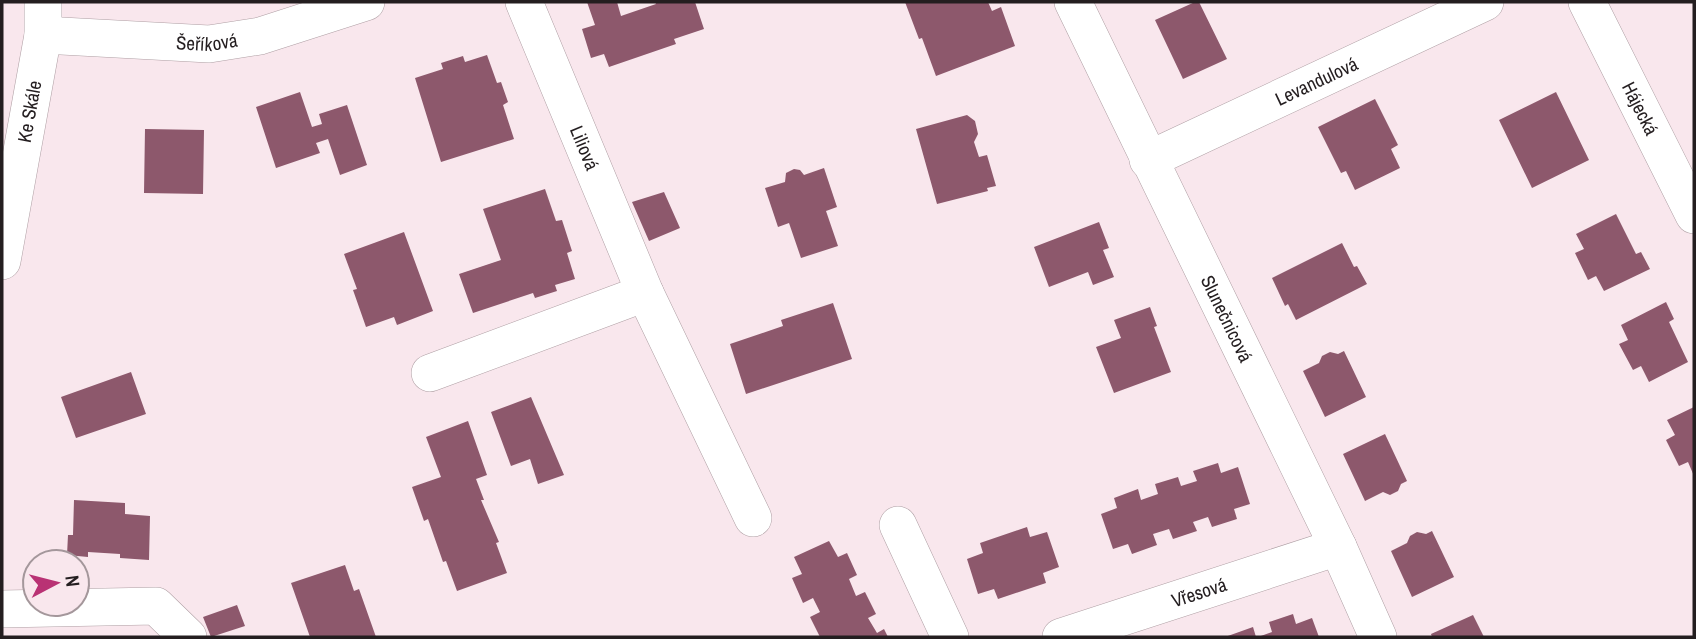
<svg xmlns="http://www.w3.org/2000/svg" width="1696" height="639" font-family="'Archivo Narrow',sans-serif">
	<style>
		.building { fill: #8d586c }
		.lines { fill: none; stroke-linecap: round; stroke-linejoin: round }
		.minor-casing { stroke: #af9fa4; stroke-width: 38 }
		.minor { stroke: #fff; stroke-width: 37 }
		.labels { text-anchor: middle; stroke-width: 7; stroke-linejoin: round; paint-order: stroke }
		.street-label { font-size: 19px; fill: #241e20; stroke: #f9e7ed }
	</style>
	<rect width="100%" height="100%" fill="#f9e7ed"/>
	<!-- building -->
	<path class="building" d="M587,2H617L621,16L656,4L655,2H695L704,29L674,39L676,44L609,67L604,54L591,58L582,29L595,25Z
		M905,2H988L992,11L1001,7L1015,46L936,76L922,38L919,39Z
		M1195,2H1199L1227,59L1183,79L1155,20Z
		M487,55L497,83L501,82L508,102L503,105L514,139L441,162L415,78L443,69L441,63L463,56L465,62Z
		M300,92L312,127L322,124L319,114L347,105L367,165L340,175L328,139L316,143L320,153L276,168L256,107Z
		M1556,92L1589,160L1532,188L1499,120Z
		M1375,99L1398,145L1391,149L1400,168L1355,190L1346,171L1341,173L1318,127Z
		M967,115L975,121L978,134L974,142L979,157L987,155L996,186L987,188L988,191L937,204L916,129Z
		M145,129L204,130L203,194L144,193Z
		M824,168L837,207L826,211L838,246L801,258L789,223L778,227L765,188L785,182L786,173L794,169L800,170L804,175Z
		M545,189L556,221L562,220L572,251L567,253L575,279L555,285L557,291L535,298L533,293L473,313L459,274L501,260L483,209Z
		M664,192L680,228L649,241L632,202Z
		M1616,214L1636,254L1641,252L1650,269L1604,291L1596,276L1588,280L1575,253L1584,249L1576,234Z
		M1099,222L1109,248L1103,250L1114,277L1093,285L1088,272L1049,287L1034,247Z
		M404,232L433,311L397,325L394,317L366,327L353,290L357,289L344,254Z
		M1342,243L1354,267L1357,266L1367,284L1296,320L1288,304L1285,306L1272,278Z
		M1666,302L1674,319L1669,322L1688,362L1649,382L1641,366L1633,370L1619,344L1628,340L1621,325Z
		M833,303L852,359L746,394L730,344L783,326L781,320Z
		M1150,307L1157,326L1154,327L1171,372L1114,393L1096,347L1121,338L1114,320Z
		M1344,351L1366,397L1325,417L1303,371L1319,363L1322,356L1330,352L1338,354Z
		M131,372L146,414L76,438L61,397Z
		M531,397L564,475L538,484L530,459L511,466L491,412Z
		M1694,407V476L1688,462L1679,466L1666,440L1675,435L1667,420Z
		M468,421L487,475L476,479L484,500H481L499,542L496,543L507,573L457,591L446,561L443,562L428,519L424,521L412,487L441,477L426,437Z
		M1385,434L1407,481L1401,484L1398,491L1390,495L1383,492L1365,501L1343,454Z
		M1218,463L1221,473L1238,467L1250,504L1234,509L1237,519L1212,527L1208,517L1193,522L1197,531L1173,539L1169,529L1153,534L1157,545L1132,554L1128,544L1113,549L1101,514L1117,508L1114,498L1138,489L1141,500L1158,494L1155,484L1178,477L1181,486L1197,481L1193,471Z
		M74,500L125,503V514L150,516L149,560L120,558V554L88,552V557L67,555L68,535H73Z
		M1027,527L1030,537L1047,532L1059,567L1043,573L1046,583L998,599L994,589L978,594L967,559L983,553L980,543Z
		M1432,531L1454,577L1412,597L1391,551L1407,543L1410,536L1417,532L1426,534Z
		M829,541L838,557L847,553L857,575L849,579L856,596L865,592L876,614L868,618L877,633L884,629L888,637H820L810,617L820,612L813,598L803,603L792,578L802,574L794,557Z
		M345,565L354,591L359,589L376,637H310L291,583Z
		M237,605L245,626L211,637L203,617Z
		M1293,614L1296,624L1312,618L1319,637H1258L1272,632L1269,622Z
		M1473,615L1484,637H1432L1431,634Z
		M1253,627L1256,637H1225Z"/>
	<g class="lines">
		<!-- minor casing -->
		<g class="minor-casing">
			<g id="minor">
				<path id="s1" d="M524,2L645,293L753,518"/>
				<path id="s2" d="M1073,2L1338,547L1378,637"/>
				<path id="s3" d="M1587,2L1694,215"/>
				<path id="s4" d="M43,35L209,44L260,36L366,2"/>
				<path id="s5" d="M1148,160L1485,2"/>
				<path id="s6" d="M2,261L43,35V2"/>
				<path d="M430,373L645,293"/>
				<path d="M898,525L950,637"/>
				<path d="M2,609L156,606L188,637"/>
				<path id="s7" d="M1061,637L1338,547"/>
			</g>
		</g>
		<!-- minor -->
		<use href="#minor" class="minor"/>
	</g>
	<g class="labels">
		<!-- street labels -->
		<g class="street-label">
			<text dy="7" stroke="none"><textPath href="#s4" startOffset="164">Šeříková</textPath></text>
			<text dy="7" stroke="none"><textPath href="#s5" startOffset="186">Levandulová</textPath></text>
			<text dy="7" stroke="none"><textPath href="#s3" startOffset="119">Hájecká</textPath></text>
			<text dy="7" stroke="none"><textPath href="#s6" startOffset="152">Ke Skále</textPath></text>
			<text dy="7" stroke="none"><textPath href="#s1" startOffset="158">Liliová</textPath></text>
			<text dy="7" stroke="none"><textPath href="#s2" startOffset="352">Slunečnicová</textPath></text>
			<text dy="7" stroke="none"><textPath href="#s7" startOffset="145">Vřesová</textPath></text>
		</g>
	</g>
	<!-- border -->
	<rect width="1696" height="639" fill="none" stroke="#241e20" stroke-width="7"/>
	<!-- north arrow -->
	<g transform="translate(56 583) rotate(83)"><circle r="33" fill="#f9e7ed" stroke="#a4979b" stroke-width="2"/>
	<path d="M0-5L12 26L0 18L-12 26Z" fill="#b93274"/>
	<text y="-10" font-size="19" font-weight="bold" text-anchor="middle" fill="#241e20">N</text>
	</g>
</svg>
